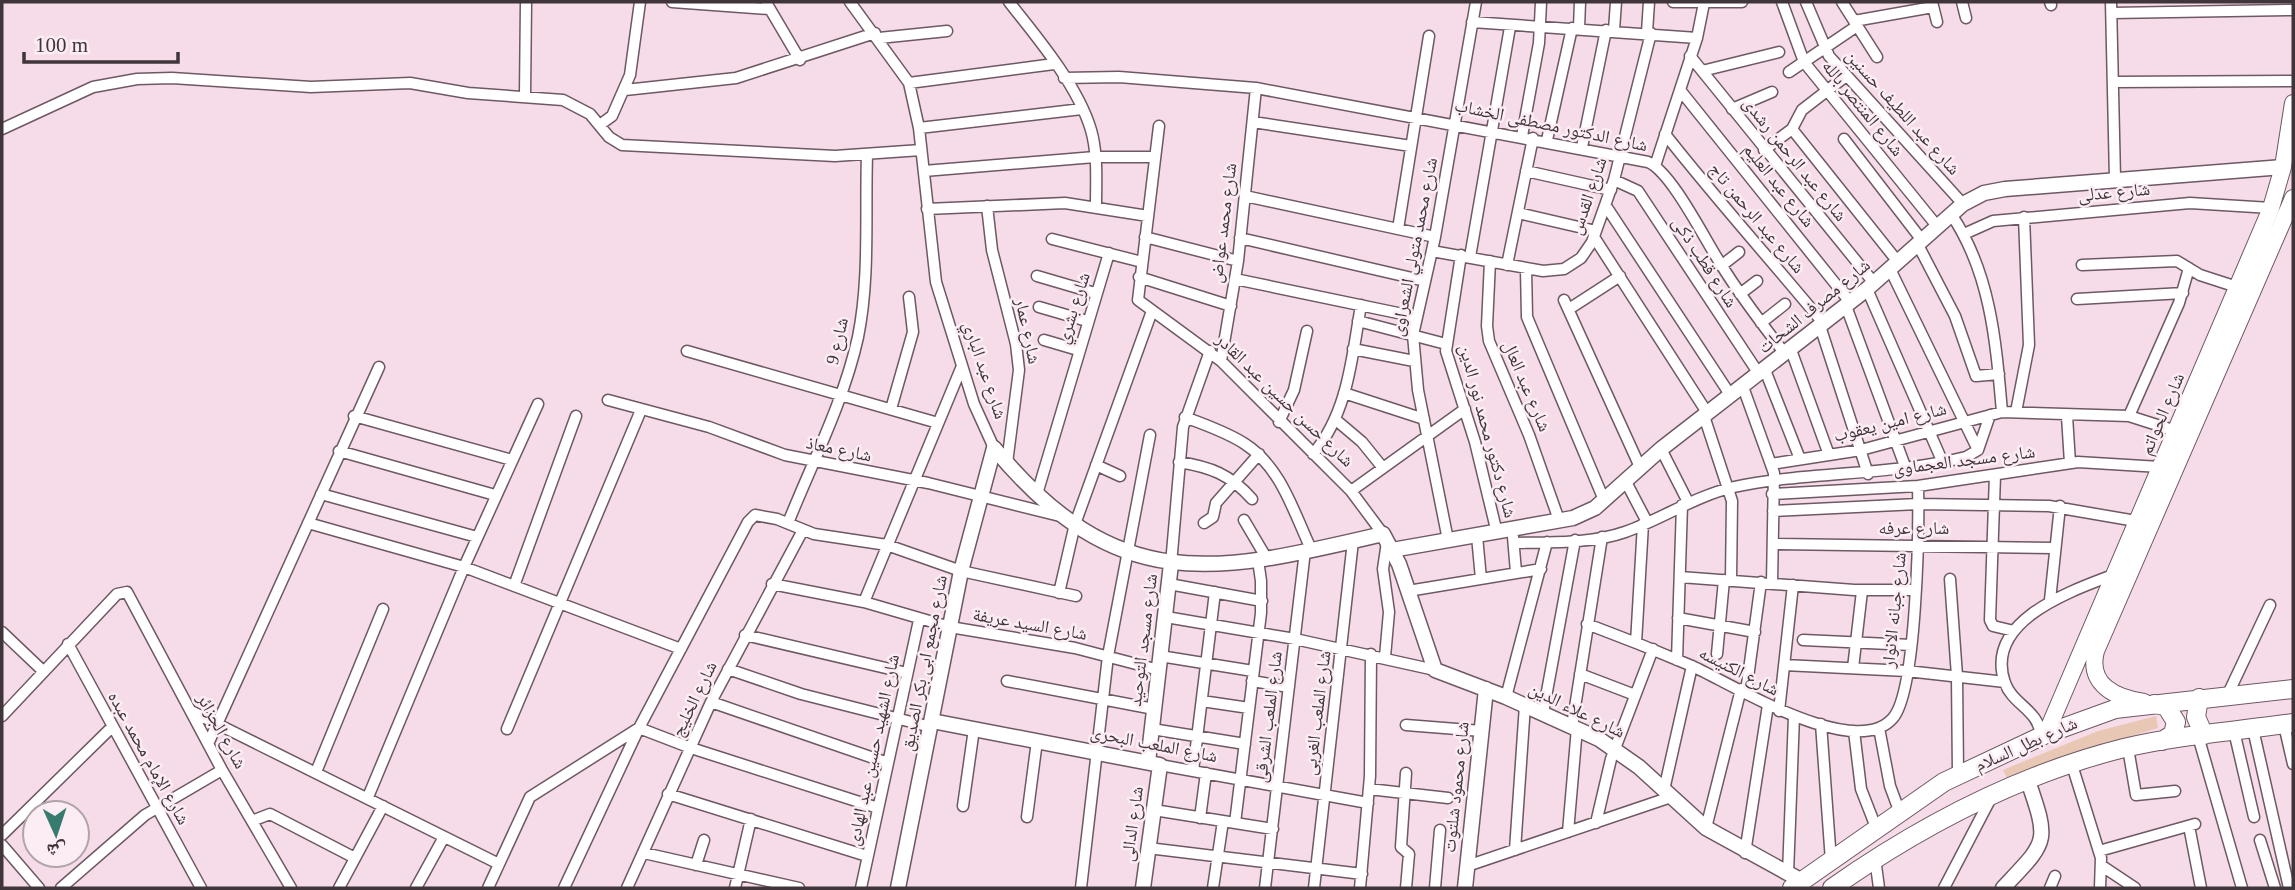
<svg xmlns="http://www.w3.org/2000/svg" width="2295" height="890" font-family="'Times New Roman','Noto Naskh Arabic',serif">
	<style>
		.green { fill: #e8c8b4 }
		.lines { fill: none; stroke-linecap: round; stroke-linejoin: round }
		.minor-casing { stroke: #6e5863; stroke-width: 13 }
		.tertiary-casing { stroke: #6e5863; stroke-width: 17 }
		.secondary-casing { stroke: #6e5863; stroke-width: 18 }
		.primary-casing { stroke: #6e5863; stroke-width: 20 }
		.minor { stroke: #fff; stroke-width: 10 }
		.tertiary { stroke: #fff; stroke-width: 14 }
		.secondary { stroke: #fff; stroke-width: 16 }
		.primary { stroke: #fff; stroke-width: 18 }
		.labels { text-anchor: middle; stroke-width: 5; stroke-linejoin: round; paint-order: stroke }
		.street-label { font-size: 18px; fill: #3f353a; stroke: #fcecf4 }
	</style>
	<rect width="100%" height="100%" fill="#f6dce8"/>
	<!-- green -->
	<path class="green" d="M2156,716L2158,728L2085,750L2009,782L2003,770L2098,731Z"/>
	<g class="lines">
		<!-- minor casing -->
		<g class="minor-casing">
			<path id="minor" d="M672,2L769,9
				M850,2L909,83L919,128L936,282L974,404L994,448
				M1009,2C1037,37 1078,86 1091,130C1098,154 1096,181 1096,206
				M1673,2H1742
				M1782,2L1804,62L1937,226
				M1806,2L1829,56L1963,204
				M1842,2L1877,57
				M1932,2L1937,22
				M1962,2L1966,18
				M2050,2L2051,5
				M2111,2L2115,179
				M767,4L800,60
				M2112,13L2293,10
				M1854,21L1933,7
				M1472,22L1697,38
				M1579,28L1580,2
				M1614,30L1616,2
				M1647,32L1649,2
				M879,38L947,31
				M1690,56L1874,283
				M1702,71L1779,52
				M1789,72L1857,26
				M1064,78L1119,77L1256,88L1648,162C1672,172 1706,242 1722,266C1741,297 1763,325 1785,354
				M2115,82L2293,81
				M909,83L1054,64
				M625,90L736,78L875,33
				M1680,90L1850,302
				M525,95L526,2
				M1732,109L1772,92
				M1253,122L1411,146
				M601,124L612,116L630,75L640,2
				M1159,126L1138,300L1221,361L1351,491L1383,534
				M919,128L1082,109
				M2,129L93,87L137,79L172,78L311,87L410,83L468,93L563,100L590,114L609,137L622,145L835,156L921,150
				M1792,129L1898,262
				M1665,134C1716,199 1771,260 1824,324
				M1522,136L1539,43L1541,2
				M1844,139L1921,239
				M1547,140L1572,28
				M1582,147L1606,30
				M1764,150L1792,129L1802,110L1846,76
				M1655,166L1697,38L1704,3
				M924,171L1095,157H1155
				M1526,171L1611,190
				M1614,180L1638,191L1759,374
				M1245,196L1435,237
				M987,206L992,250L1016,344L1019,370L1007,463
				M1606,206L1731,396
				M927,209L1065,203L1148,216
				M1518,213L1596,231
				M1951,214C1991,273 1996,343 2002,412
				M1398,229L1429,36
				M1964,234L1993,221L2190,203L2271,208
				M1145,237L1238,261
				M1594,237L1708,414
				M1240,238L1425,281
				M1052,239L1142,262
				M1917,243L1955,316L1976,376L1999,374
				M1432,251L1543,271L1564,269L1581,258L1592,242L1614,180L1651,33
				M1461,255L1446,351L1475,442L1497,533
				M1470,257L1510,27
				M1490,261L1487,326L1489,341L1529,435L1559,520
				M1507,265L1533,138
				M2082,265L2177,261L2200,275L2237,287
				M1721,266L1739,252
				M1526,269L1527,317L1604,500
				M1890,269L1978,450
				M1037,276L1095,293
				M1139,277L1231,306
				M1235,279L1417,317
				M1867,289L1943,463
				M1740,294L1757,281
				M2077,299L2183,293
				M1564,300L1640,467
				M1846,306L1906,469
				M1039,307L1087,321
				M1569,309L1620,276
				M1358,321L1446,344
				M1761,323L1785,304
				M1820,326L1868,474
				M1044,340L1078,350
				M1353,349L1414,361
				M1791,350L1829,455
				M687,351L938,423
				M1221,361L1238,261L1256,88
				M1765,370L1800,459
				M1743,387L1774,473L1772,583
				M1344,393L1424,419
				M608,400L709,427L785,455L928,483L1064,517
				M891,409L913,332L909,297
				M2016,412L2029,345L2024,217
				M354,416L512,460
				M1704,416L1732,501L1731,580
				M2067,416L2070,463
				M2129,416L2179,303L2189,268
				M1185,417C1205,425 1227,432 1245,444C1281,467 1294,513 1311,549
				M1336,420L1362,442L1383,468
				M1279,422L1294,390L1307,331
				M1661,449L1688,502
				M339,451L495,495
				M1313,454C1348,413 1352,357 1361,305
				M1179,462C1210,467 1230,474 1252,499
				M1771,464L1861,450L2002,412L2129,416L2176,431
				M1096,465L1120,476
				M1995,475L1990,620L1993,626L2014,631
				M1625,480L1647,522
				M1351,491L1465,409
				M321,494L477,537
				M1037,494L1109,253
				M1772,494L1918,486L2078,462L2160,467
				M1773,511L1918,504L2049,506L2136,521
				M1244,520L1267,559
				M308,523L464,567L681,649
				M788,523C812,463 844,401 858,337C870,278 865,214 867,155
				M1204,523L1213,517L1216,503L1259,454
				M1477,536L1481,579
				M1513,537L1516,572
				M1448,540L1418,390L1413,335L1435,237L1476,2
				M1514,543C1549,542 1591,544 1625,532C1662,519 1695,496 1734,487C1810,471 1889,476 1966,457L1978,450L1990,415
				M1773,544L2055,548
				M1171,564L1183,427L1210,351
				M1680,577L1854,590H1916
				M1950,579L1957,676L1958,774
				M772,584L864,602L950,627L1075,648L1159,670
				M1169,584L1262,601
				M514,586L576,416
				M1408,591L1541,569
				M1059,593L1075,524L1152,311
				M2050,600L2060,506
				M864,602L962,366
				M1166,617L1295,639L1435,670
				M1678,618L1755,632
				M1587,624C1622,637 1657,651 1692,666C1732,684 1855,762 1893,718C1917,690 1919,527 1918,486
				M2,632L43,671
				M745,635L907,673
				M1803,640L1911,645
				M1636,643L1643,524
				M68,644L201,888
				M1717,654L1724,580
				M1160,656L1253,671
				M1385,657L1389,612L1383,569L1387,542
				M1677,660L1682,505
				M1784,665L1907,671L2005,682
				M1853,668L1862,591
				M728,669L801,694L931,727
				M1580,674L1635,695
				M1007,681L1154,709
				M1252,681L1289,687
				M1746,692L1761,582
				M2228,694L2270,605
				M1506,697L1547,542
				M1202,701L1249,708
				M711,702L888,763
				M191,711L499,864
				M1779,711L1793,585
				M1543,713L1575,540
				M2,716L117,594L127,592L222,770L291,888
				M1821,724L1831,861
				M1406,725L1482,731
				M2284,725L2293,764
				M1572,726L1602,537
				M1879,728L1890,786L1900,813
				M507,729L641,410
				M1152,729L1245,744
				M2253,729L2289,888
				M1854,731L1861,789L1877,830
				M2234,731L2254,817
				M2041,736C2039,710 2013,705 2005,683C1983,621 2071,591 2113,575
				M2198,736L2242,888
				M208,744L379,367
				M2128,748L2136,795L2175,791
				M1160,765L1368,803
				M2072,765L2101,858L2100,888
				M1193,771L1215,592
				M316,772L383,609
				M1369,789L1448,798
				M1664,790L1692,666
				M668,794L867,856
				M368,797L464,567L538,404
				M963,806L974,729
				M1154,810L1273,829
				M1027,817L1037,741
				M1200,818L1206,773
				M252,821L270,814L355,858
				M1235,823L1261,613V581L1258,560
				M1596,823L1611,759L1653,649
				M2189,826L2201,888
				M1706,828L1741,689
				M1568,832L1577,728
				M2,835L111,728
				M2260,840L2275,888
				M2,845L39,888
				M1148,848L1362,874
				M1515,850L1525,705
				M2099,851L2195,824
				M644,853L799,888
				M1745,853L1768,705
				M1875,858L1879,888
				M696,865L704,840
				M1467,866L1671,797
				M2102,866L2135,888
				M1788,874L1794,716
				M61,888L145,815L222,770
				M339,888L383,806
				M416,888L444,837
				M488,888L530,797L639,728L691,748L878,808
				M564,888L639,728L748,522L755,515L777,519L814,534L887,545L961,571L1076,596
				M627,888L711,702L803,530
				M735,888L751,819
				M861,888L919,620
				M1081,888L1108,656L1150,435
				M1213,888L1223,821
				M1265,888L1305,551
				M1314,888L1353,541
				M1360,888L1370,776L1371,654
				M1406,888L1409,854L1401,847L1406,773
				M1435,888L1440,830
				M1944,888L1991,798
				M2050,888L2055,876"/>
		</g>
		<!-- tertiary casing -->
		<g class="tertiary-casing">
			<path id="tertiary" d="M994,448C1118,597 1213,574 1383,534L1399,564L1435,670L1506,697L1599,739L1639,767L1706,828L1802,881
				M1392,550L1573,518L1595,508L1661,449L1867,289L1963,204L1984,193L2005,189L2283,167
				M932,721L1160,765L1143,888
				M1148,762L1171,564
				M898,888L961,571L994,448
				M1465,888L1486,689
				M2003,888C2047,841 2050,844 2028,781"/>
		</g>
		<!-- secondary casing -->
		<g class="secondary-casing">
			<path id="secondary" d="M2144,702C2116,698 2087,685 2096,651L2293,198
				M2046,734L2271,208L2283,167L2293,103"/>
		</g>
		<!-- primary casing -->
		<g class="primary-casing">
			<path id="primary" d="M2199,698L2196,717L2204,735
				M2154,704L2166,706L2176,722L2173,734L2162,741
				M1792,888L1944,782L2046,734L2115,709L2293,689
				M1832,888C1919,827 2020,774 2124,748C2179,735 2237,731 2293,723"/>
		</g>
		<!-- minor -->
		<use href="#minor" class="minor"/>
		<!-- tertiary -->
		<use href="#tertiary" class="tertiary"/>
		<!-- secondary -->
		<use href="#secondary" class="secondary"/>
		<!-- primary -->
		<use href="#primary" class="primary"/>
	</g>
	<g class="labels">
		<!-- street labels -->
		<g class="street-label">
			<text transform="translate(1863 108) rotate(51)" y="6">شارع المنتصر بالله</text>
			<text transform="translate(1903 112) rotate(48)" y="6">شارع عبد اللطيف حسنين</text>
			<text transform="translate(1551 125) rotate(12)" y="6">شارع الدكتور مصطفى الخشاب</text>
			<text transform="translate(1795 159) rotate(51)" y="6">شارع عبد الرحمن رشدى</text>
			<text transform="translate(1779 185) rotate(51)" y="6">شارع عبد العليم</text>
			<text transform="translate(2114 192) rotate(-5)" y="6">شارع عدلى</text>
			<text transform="translate(1588 196) rotate(-71)" y="6">شارع القدس</text>
			<text transform="translate(1757 218) rotate(50)" y="6">شارع عبد الرحمن تاج</text>
			<text transform="translate(1223 223) rotate(-83)" y="6">شارع محمد عواض</text>
			<text transform="translate(1414 247) rotate(-79)" y="6">شارع محمد متولي الشعراوى</text>
			<text transform="translate(1705 262) rotate(57)" y="6">شارع قطب ذكى</text>
			<text transform="translate(1814 306) rotate(-39)" y="6">شارع مصرف الشحات</text>
			<text transform="translate(1073 308) rotate(-72)" y="6">شارع بشري</text>
			<text transform="translate(1028 331) rotate(78)" y="6">شارع عمار</text>
			<text transform="translate(837 341) rotate(-77)" y="6">شارع 9</text>
			<text transform="translate(985 370) rotate(71)" y="6">شارع عبد الباري</text>
			<text transform="translate(1527 386) rotate(67)" y="6">شارع عبد العال</text>
			<text transform="translate(1285 400) rotate(44)" y="6">شارع حسن حسين عبد القادر</text>
			<text transform="translate(2162 414) rotate(-67)" y="6">شارع الحواتم</text>
			<text transform="translate(1890 422) rotate(-14)" y="6">شارع امين يعقوب</text>
			<text transform="translate(1488 431) rotate(75)" y="6">شارع دكتور محمد نور الدين</text>
			<text transform="translate(839 449) rotate(12)" y="6">شارع معاذ</text>
			<text transform="translate(1964 460) rotate(-7)" y="6">شارع مسجد العجماوى</text>
			<text x="1914" y="534">شارع عرفه</text>
			<text transform="translate(1894 610) rotate(-84)" y="6">شارع جبانه الانوار</text>
			<text transform="translate(1030 624) rotate(10)" y="6">شارع السيد عريفة</text>
			<text transform="translate(1143 640) rotate(-83)" y="6">شارع مسجد التوحيد</text>
			<text transform="translate(924 663) rotate(-79)" y="6">شارع مجمع ابى بكر الصديق</text>
			<text transform="translate(1739 671) rotate(27)" y="6">شارع الكنيسه</text>
			<text transform="translate(694 699) rotate(-64)" y="6">شارع الخليج</text>
			<text transform="translate(1577 710) rotate(26)" y="6">شارع علاء الدين</text>
			<text transform="translate(1317 713) rotate(-83)" y="6">شارع الملعب الغربى</text>
			<text transform="translate(1268 717) rotate(-83)" y="6">شارع الملعب الشرقى</text>
			<text transform="translate(222 731) rotate(61)" y="6">شارع الجزائر</text>
			<text transform="translate(1154 744) rotate(11)" y="6">شارع الملعب البحرى</text>
			<text transform="translate(2026 744) rotate(-24)" y="6">شارع بطل السلام</text>
			<text transform="translate(873 750) rotate(-78)" y="6">شارع الشهيد حسين عبد الهادى</text>
			<text transform="translate(149 758) rotate(61)" y="6">شارع الإمام محمد عبده</text>
			<text transform="translate(1456 787) rotate(-84)" y="6">شارع محمود شلتوت</text>
			<text transform="translate(1132 824) rotate(-82)" y="6">شارع الدالى</text>
		</g>
	</g>
	<!-- border -->
	<rect width="2295" height="890" fill="none" stroke="#3f353a" stroke-width="7"/>
	<!-- north arrow -->
	<g transform="translate(56 834) rotate(177)"><circle r="33" fill="#fcecf4" stroke="#b0a3aa" stroke-width="2"/>
	<path d="M0-5L12 26L0 18L-12 26Z" fill="#377b6e"/>
	<text y="-10" font-size="19" font-weight="bold" text-anchor="middle" fill="#3f353a">ش</text>
	</g>
	<!-- scale -->
	<path d="M24 52v10h154v-10" fill="none" stroke="#3f353a" stroke-width="3.5"/>
	<text x="35" y="52" font-size="21" fill="#3f353a" stroke="#fcecf4" stroke-width="5" paint-order="stroke">100 m</text>
</svg>
